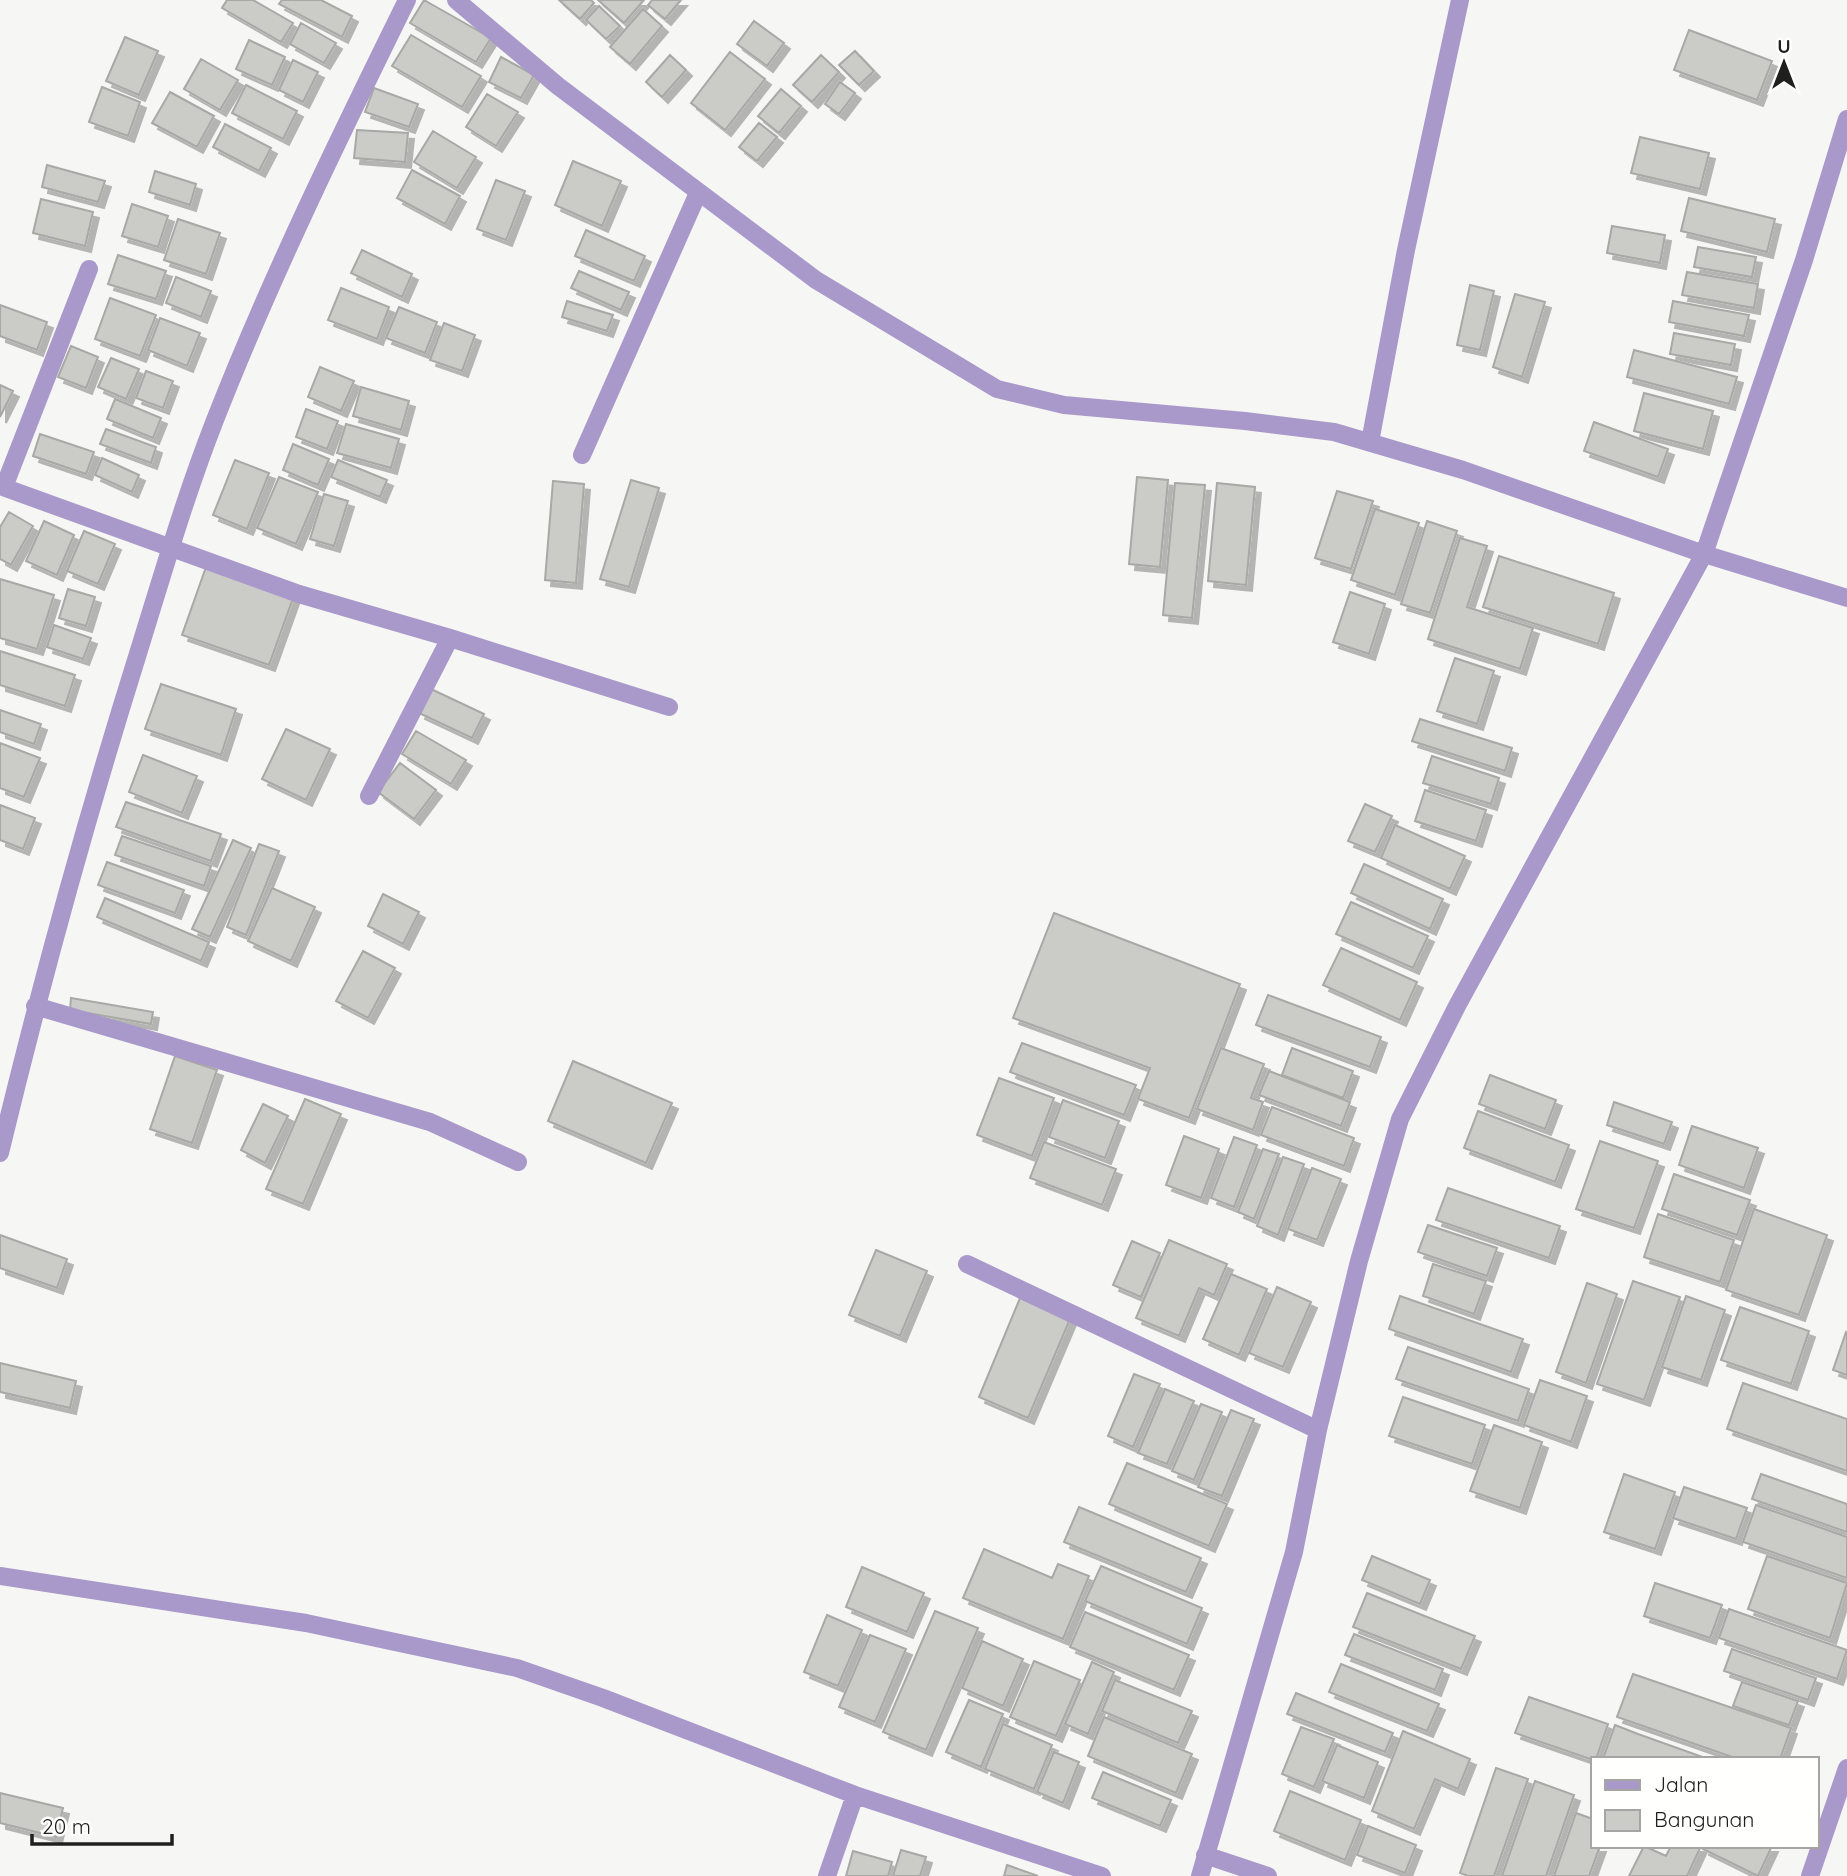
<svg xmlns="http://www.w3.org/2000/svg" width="1847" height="1876" font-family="Quicksand,sans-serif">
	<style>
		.building { fill: #cbcbc8; stroke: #a8a8a5; stroke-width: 2; filter: url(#shadow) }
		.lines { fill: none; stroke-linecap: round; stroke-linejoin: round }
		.minor { stroke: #a998ca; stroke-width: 18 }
	</style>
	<defs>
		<filter id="shadow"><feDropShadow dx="6" dy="6" stdDeviation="0" flood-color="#0004"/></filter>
	</defs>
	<rect width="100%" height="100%" fill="#f6f7f4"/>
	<!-- building -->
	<path class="building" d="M227,0H253L293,23L281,42L222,8Z
		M282,0H321L352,16L342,37L279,4Z
		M424,0L491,38L476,62L410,23Z
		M559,0H591L594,3L580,19Z
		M598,0H644L624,23Z
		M652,0H681L665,19L648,5Z
		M599,6L620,26L606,39L586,20Z
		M643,9L662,26L630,64L610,47Z
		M754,21L784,43L767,66L737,44Z
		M301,23L336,43L324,63L290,44Z
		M1689,30L1772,61L1757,100L1674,70Z
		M411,35L481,76L462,107L392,66Z
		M125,37L158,51L139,95L106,81Z
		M249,40L285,57L272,85L236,69Z
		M855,51L874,71L859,85L839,65Z
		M730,52L765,79L725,130L691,103Z
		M670,55L686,70L662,97L646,82Z
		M821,55L839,72L812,102L793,85Z
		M501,57L534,75L521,98L489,82Z
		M201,59L238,80L220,110L184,89Z
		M293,60L318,72L303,102L279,90Z
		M840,82L855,93L839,114L825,104Z
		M246,85L297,111L283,139L232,113Z
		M102,87L140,102L128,136L89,122Z
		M374,88L418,104L409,127L365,112Z
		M781,89L801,106L779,133L758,116Z
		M170,92L214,116L197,147L152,123Z
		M487,94L518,112L496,146L466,127Z
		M759,123L777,137L757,161L739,147Z
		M225,124L271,148L259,171L213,147Z
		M357,130L408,133L405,162L354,158Z
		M433,131L476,157L457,188L414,162Z
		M1640,137L1709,153L1700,189L1631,173Z
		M573,161L621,181L602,226L555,205Z
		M47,165L105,181L98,202L42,187Z
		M412,170L460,196L445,224L397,198Z
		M155,171L196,184L190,205L149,192Z
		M496,180L525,191L506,240L477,229Z
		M1689,198L1775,219L1767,252L1681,231Z
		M41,199L93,212L85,246L33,233Z
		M132,204L168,216L158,247L122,236Z
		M178,219L220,233L206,274L164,260Z
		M1612,226L1665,235L1660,263L1607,253Z
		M586,230L645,256L634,281L575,256Z
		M1698,247L1756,257L1752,277L1694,267Z
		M362,250L412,274L402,297L351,273Z
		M118,255L166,271L156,299L108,284Z
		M579,271L629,292L621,310L571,288Z
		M1687,272L1758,284L1754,308L1682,295Z
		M176,277L211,291L201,317L166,303Z
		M1470,285L1494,291L1480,350L1457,345Z
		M341,288L389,307L377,339L328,320Z
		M1515,294L1545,302L1522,377L1493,367Z
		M110,298L156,315L140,356L95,339Z
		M567,301L613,315L607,331L562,317Z
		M1673,301L1749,315L1744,336L1669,322Z
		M0,305L47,322L37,350L0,336Z
		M399,307L437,322L425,353L386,338Z
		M160,318L200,333L187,366L148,350Z
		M444,323L475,335L462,371L430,360Z
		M1674,333L1735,344L1731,365L1670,354Z
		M71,346L98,357L86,388L58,377Z
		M1634,350L1737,377L1729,404L1627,377Z
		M111,358L139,369L126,399L98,387Z
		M320,367L354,381L341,411L308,397Z
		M146,371L173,381L163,408L136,398Z
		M0,385L13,391L0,417Z
		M361,387L409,401L401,430L353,416Z
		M1644,393L1713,411L1703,449L1634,431Z
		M115,399L161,418L153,438L107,419Z
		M306,409L338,421L327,449L296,437Z
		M1594,422L1668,449L1658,477L1584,451Z
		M346,424L399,439L391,468L337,453Z
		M106,429L156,447L151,463L100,444Z
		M40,434L94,452L86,474L33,456Z
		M293,444L329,459L318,485L283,470Z
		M102,458L139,475L132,492L95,475Z
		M235,460L269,473L247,529L213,515Z
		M338,460L387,480L380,497L331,477Z
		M279,477L318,492L296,544L257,528Z
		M1137,477L1168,480L1160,567L1129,564Z
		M631,480L659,488L629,587L600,579Z
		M553,481L584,484L576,583L545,580Z
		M1175,483L1205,485L1192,618L1163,615Z
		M1217,483L1255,487L1246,585L1208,581Z
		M1337,491L1373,501L1351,569L1315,558Z
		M324,494L348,501L334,546L310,539Z
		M1375,509L1419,523L1395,595L1351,580Z
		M9,512L33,526L11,565L0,559V527Z
		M44,521L74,535L57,575L26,561Z
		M1427,521L1457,531L1430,613L1401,604Z
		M84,531L115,544L98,584L67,571Z
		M1460,538L1487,546L1467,607L1533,628L1520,669L1428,639Z
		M1499,556L1614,593L1598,644L1483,607Z
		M206,567L293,598L269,665L182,635Z
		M0,579L54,595L37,649L0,638Z
		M68,589L95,597L86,626L59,618Z
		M1350,592L1385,604L1369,654L1333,642Z
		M54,625L91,638L83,659L47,647Z
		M0,651L75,675L65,706L0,685Z
		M1455,658L1494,671L1477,724L1437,711Z
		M161,684L236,709L221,755L145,729Z
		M431,689L484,714L472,738L419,713Z
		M0,710L41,724L34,744L0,732Z
		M1420,719L1512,748L1505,771L1412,741Z
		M286,729L330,749L306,800L262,779Z
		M416,731L466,760L451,784L402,754Z
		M0,743L40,758L24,797L0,788Z
		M143,755L197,776L182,813L129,792Z
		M1432,756L1499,778L1491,804L1423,783Z
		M400,763L436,790L414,819L378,792Z
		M1425,790L1486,810L1476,841L1415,821Z
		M126,802L221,834L211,861L116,827Z
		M1365,804L1392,816L1375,852L1348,841Z
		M0,805L35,818L23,849L0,840Z
		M1395,825L1465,856L1450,889L1381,858Z
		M122,836L211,866L204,886L115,855Z
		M233,840L251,848L210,937L192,929Z
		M259,844L279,851L246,935L227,927Z
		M107,862L184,890L175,913L98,885Z
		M1364,864L1443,899L1430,929L1351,893Z
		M272,888L315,907L291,961L248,941Z
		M383,894L419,912L403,944L368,926Z
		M105,898L209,942L201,961L97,917Z
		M1351,902L1428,936L1413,968L1336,934Z
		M1054,913L1240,984L1189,1118L1138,1099L1150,1068L1013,1018Z
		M1341,948L1417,982L1400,1020L1323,985Z
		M363,951L395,968L368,1018L336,1001Z
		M1268,995L1381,1037L1370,1067L1256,1025Z
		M71,998L153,1012L151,1024L70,1010Z
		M1022,1043L1136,1085L1124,1115L1010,1072Z
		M1221,1048L1264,1064L1251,1098L1263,1102L1253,1130L1197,1109Z
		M1292,1048L1353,1071L1343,1098L1282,1075Z
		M175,1056L217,1070L192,1143L150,1129Z
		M573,1061L672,1103L646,1163L548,1121Z
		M1269,1071L1350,1102L1341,1126L1259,1095Z
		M1490,1075L1556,1100L1545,1129L1479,1104Z
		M999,1078L1054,1098L1032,1156L977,1135Z
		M305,1099L341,1114L303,1204L266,1189Z
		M1063,1100L1119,1121L1105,1158L1049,1137Z
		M1614,1102L1672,1122L1664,1144L1607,1125Z
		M263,1104L288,1116L265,1163L241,1150Z
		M1272,1107L1354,1138L1344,1166L1261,1135Z
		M1478,1111L1569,1145L1555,1182L1464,1148Z
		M1692,1126L1758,1148L1744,1188L1679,1165Z
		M1184,1136L1219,1149L1201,1198L1166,1185Z
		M1234,1137L1257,1145L1234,1207L1211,1198Z
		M1600,1141L1658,1161L1634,1228L1576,1209Z
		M1044,1142L1116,1169L1102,1205L1030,1178Z
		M1263,1149L1279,1154L1254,1219L1238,1212Z
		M1283,1157L1304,1164L1278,1235L1257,1226Z
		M1312,1168L1341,1179L1317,1240L1288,1229Z
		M1674,1174L1750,1200L1737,1235L1662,1209Z
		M1448,1188L1560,1226L1549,1258L1436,1220Z
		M1754,1209L1827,1235L1799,1315L1726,1290Z
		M1658,1214L1734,1240L1720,1282L1644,1257Z
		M1428,1225L1497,1248L1487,1276L1418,1252Z
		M0,1235L67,1259L57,1288L0,1268Z
		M1169,1240L1227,1264L1214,1295L1199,1288L1179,1336L1136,1318Z
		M1132,1241L1160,1253L1141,1297L1113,1285Z
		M876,1250L927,1271L900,1336L849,1315Z
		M1433,1264L1486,1281L1474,1314L1423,1296Z
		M1231,1274L1267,1289L1239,1355L1203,1339Z
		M1633,1281L1680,1297L1644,1400L1597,1384Z
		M1587,1283L1617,1294L1586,1383L1556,1372Z
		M1277,1287L1311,1302L1283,1367L1249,1353Z
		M1400,1296L1523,1339L1511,1372L1389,1329Z
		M1686,1296L1725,1310L1701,1380L1662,1367Z
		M1020,1298L1070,1319L1028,1418L979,1397Z
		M1740,1307L1809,1331L1791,1384L1721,1360Z
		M1846,1332L1847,1333V1375L1833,1370Z
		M1408,1347L1529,1389L1518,1421L1396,1379Z
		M0,1363L76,1381L70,1408L0,1392Z
		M1134,1374L1160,1384L1133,1447L1108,1436Z
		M1540,1380L1587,1396L1571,1442L1524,1425Z
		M1743,1383L1847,1419V1471L1727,1429Z
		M1165,1389L1194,1401L1167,1464L1138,1453Z
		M1403,1397L1485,1425L1472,1464L1389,1436Z
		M1201,1404L1222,1412L1194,1480L1172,1471Z
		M1231,1410L1254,1419L1222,1496L1198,1487Z
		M1494,1425L1542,1442L1520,1508L1470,1491Z
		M1127,1463L1227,1504L1209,1546L1109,1504Z
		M1624,1474L1675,1492L1655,1549L1604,1532Z
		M1761,1474L1847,1504V1532L1752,1499Z
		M1684,1487L1747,1508L1736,1539L1673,1518Z
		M1756,1505L1847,1537V1578L1743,1542Z
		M1079,1507L1201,1558L1186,1592L1064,1542Z
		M984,1549L1052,1578L1058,1564L1089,1576L1063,1639L963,1598Z
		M1372,1556L1430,1580L1420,1604L1362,1580Z
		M1767,1556L1847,1583L1830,1638L1748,1609Z
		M1101,1566L1202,1608L1187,1644L1085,1601Z
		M862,1567L924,1593L907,1632L846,1607Z
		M1655,1583L1722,1605L1710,1638L1644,1616Z
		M1367,1593L1475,1636L1461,1669L1353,1627Z
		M1729,1609L1847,1650L1837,1679L1719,1638Z
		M935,1611L978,1628L926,1750L883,1732Z
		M1085,1612L1189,1655L1174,1690L1070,1647Z
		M827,1615L862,1630L838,1686L804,1672Z
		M1354,1634L1443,1669L1435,1690L1345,1655Z
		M870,1635L906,1649L875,1722L839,1707Z
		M982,1641L1023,1659L1003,1706L962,1688Z
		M1732,1649L1816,1678L1808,1700L1724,1671Z
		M1034,1661L1080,1680L1056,1736L1010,1717Z
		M1092,1662L1114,1672L1088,1734L1065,1724Z
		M1341,1664L1439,1704L1427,1731L1329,1692Z
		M1633,1674L1791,1728L1780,1759H1738L1617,1717Z
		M1115,1680L1192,1711L1178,1743L1102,1711Z
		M1742,1682L1798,1701L1789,1725L1733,1706Z
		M1296,1693L1393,1733L1385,1752L1287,1714Z
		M1529,1697L1608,1724L1596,1759L1593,1760L1515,1733Z
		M969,1700L1003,1714L981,1767L946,1752Z
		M1104,1717L1192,1754L1176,1793L1088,1756Z
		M1003,1724L1052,1745L1034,1789L985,1769Z
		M1615,1725L1638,1734L1708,1759H1603Z
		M1301,1727L1334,1739L1314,1787L1282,1774Z
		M1403,1731L1470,1759L1458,1789L1435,1779L1414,1829L1372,1811Z
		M1337,1745L1378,1762L1364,1798L1322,1781Z
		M1054,1752L1079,1762L1063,1803L1037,1792Z
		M1496,1768L1528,1779L1494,1876H1468L1460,1873Z
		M1103,1772L1171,1800L1160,1826L1092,1798Z
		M1535,1781L1574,1795L1546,1876H1502Z
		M1290,1791L1361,1820L1345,1860L1274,1831Z
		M0,1793L63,1808L56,1837L0,1823Z
		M1576,1813L1593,1819V1846H1600L1589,1876H1554Z
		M1368,1826L1416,1845L1405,1873L1357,1855Z
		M1644,1846L1666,1856L1671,1846H1701L1687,1876H1629Z
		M1704,1846H1772L1758,1876L1703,1849Z
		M901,1850L926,1857L920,1876H893Z
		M853,1851L892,1862L888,1876H846Z
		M1007,1865L1038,1876H1004Z"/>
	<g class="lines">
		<!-- minor -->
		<path class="minor" d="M456,0L558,86L816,280L997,389L1064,405L1245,421L1334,432L1463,470L1704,554L1847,598
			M1370,442L1406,250L1460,0
			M582,455L698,193
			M0,486L299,594L450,638L669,707
			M4,487L89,269
			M369,796L450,638
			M35,1006L430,1122L518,1162
			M0,1153C40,987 85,823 136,660C161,580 184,499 215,420C271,277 339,138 407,0
			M967,1264L1318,1430
			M0,1576L306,1623L517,1668L603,1698L855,1795L1102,1876
			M1205,1855L1268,1876
			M827,1876L855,1795
			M1200,1876L1294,1552L1318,1430L1359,1261L1400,1119L1457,1006L1704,554L1804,260L1847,119
			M1810,1876L1847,1768"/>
	</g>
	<!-- legend -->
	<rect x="1591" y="1757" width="228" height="91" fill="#fffffe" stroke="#a5a5a4" stroke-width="2"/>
	<rect x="1605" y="1780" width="35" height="10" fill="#a998ca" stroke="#a5a5a4" stroke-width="2"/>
	<text x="1654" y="1792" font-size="21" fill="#1f1f1e">Jalan</text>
	<rect x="1605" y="1810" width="35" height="21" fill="#cbcbc8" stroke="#a5a5a4" stroke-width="2"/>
	<text x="1654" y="1827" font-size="21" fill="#1f1f1e">Bangunan</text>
	<!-- north arrow -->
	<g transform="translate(1784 63)" stroke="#fffffe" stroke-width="5" paint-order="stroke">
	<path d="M0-5L12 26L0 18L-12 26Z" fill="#1f1f1e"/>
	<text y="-10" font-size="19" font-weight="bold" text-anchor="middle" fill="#1f1f1e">U</text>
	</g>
	<!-- scale -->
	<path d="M32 1834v10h140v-10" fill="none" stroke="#1f1f1e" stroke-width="3.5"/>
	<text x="42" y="1834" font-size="21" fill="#1f1f1e" stroke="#fffffe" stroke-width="5" paint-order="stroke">20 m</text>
</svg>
